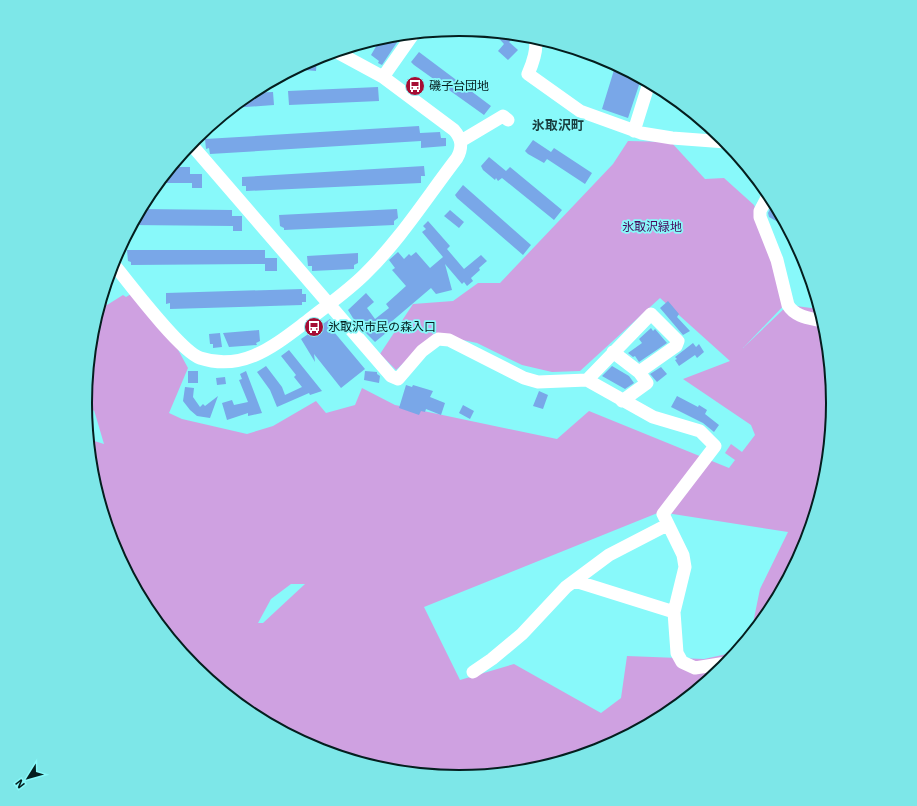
<svg xmlns="http://www.w3.org/2000/svg" width="917" height="806" font-family="'IBM Plex Sans','Noto Sans JP',sans-serif">
	<style>
		.green { fill: #cfa1e1; fill-rule: evenodd }
		.building { fill: #79a7e8 }
		.lines { fill: none; stroke-linecap: round; stroke-linejoin: round }
		.minor { stroke: #fff; stroke-width: 13 }
		.labels { text-anchor: middle; stroke-width: 3.5; stroke-linejoin: round; paint-order: stroke }
		.poi-label { font-size: 12px; fill: #041e1e; stroke: #88f9fa; text-anchor: start }
		.park-label { font-size: 12px; fill: #47085a; stroke: #88f9fa }
		.neighbourhood-label { font-size: 13px; font-weight: bold; fill: #193d3e; stroke: #88f9fa }
		.rim { fill: none; stroke: #041e1e; stroke-width: 2 }
	</style>
	<rect width="100%" height="100%" fill="#88f9fa"/>
	<!-- green -->
	<path class="green" d="M628,141L671,142L705,179L724,178L754,205L790,299L743,348L788,305L819,309C851,415 821,548 751,633L760,589L788,532L660,512L424,607L460,680L514,664L601,713L621,698L627,656L704,659L736,652L723,668L666,714L601,749L531,770L458,777L385,770L315,748L251,714L194,667L147,611L113,546L92,476L88,439L104,444L94,410L86,420C82,380 89,338 101,300L107,305L123,295L126,297L131,294L176,346L188,368L169,413L182,419L247,434L273,426L316,401L326,413L355,405L362,388L395,405L557,439L589,411L729,468L735,460L725,453L731,444L742,452L755,435L751,425L683,379L730,361L660,298L580,371L552,372L522,365L477,343L435,334L396,370L380,354L413,304L453,301L478,283H500L613,164ZM291,584H305L263,623H258L271,599Z"/>
	<!-- building -->
	<path class="building" d="M493,32L517,35L509,42L518,50L508,60L498,51L504,44Z
		M402,35L382,65L378,63L379,61L371,55L381,38Z
		M419,52L491,106L484,115L414,65L411,62Z
		M316,57H317L316,71L293,69Z
		M614,70L641,79L628,118L602,109Z
		M378,87L379,101L289,105L288,91Z
		M273,92L274,105L231,108L249,93Z
		M419,126L420,133L440,132L441,138H446V146L421,148V141L210,154L209,148L206,149L205,139Z
		M533,140L551,152L554,148L592,173L585,184L547,159L544,163L528,154L525,151Z
		M489,157L506,171L510,167L562,210L554,220L502,178L498,181L496,178L495,180L483,170L481,166Z
		M424,166L425,176H421V183L246,191V186H242V177Z
		M170,167H190V174H202V188H192V183H157Z
		M463,185L531,245L523,255L457,198L455,195Z
		M773,203L781,217L787,227L769,217L768,213Z
		M140,209L232,210V216H242V231H233V226L131,225Z
		M397,209L398,218L394,221V225L284,230V228L280,226L279,215Z
		M450,210L464,222L459,228L444,216Z
		M428,221L450,246L447,249L464,269L481,255L487,261L479,268L480,270L471,278L473,281L467,286L464,282L462,284L445,264L452,290L436,294L431,288L391,322L392,328L375,342L356,323L348,310L366,293L374,302L367,308L375,319L389,308L386,304L406,286L392,270L395,268L389,260L398,252L404,259L409,254L411,256L416,252L430,268L443,257L422,232L426,229L423,226Z
		M127,250H265V264L131,265V262L128,261Z
		M358,253V263L354,265V269L312,271V266H308L307,256Z
		M265,258H277V271H265Z
		M302,289V294H306V302H302V305L170,309V303L166,304V293Z
		M668,301L679,314L677,317L690,331L683,335L660,308Z
		M330,319L337,329L334,332L365,369L341,388L314,354L315,362L301,339Z
		M651,328L653,331L655,329L667,343L639,362L635,356L633,357L628,353L642,343L639,339Z
		M259,330L260,341L256,343L257,345L229,347L223,333Z
		M220,333L222,347L213,348V344H210L209,334Z
		M693,343L696,347L699,344L704,352L697,358L695,355L679,366L675,360L677,359L675,357Z
		M289,350L322,391L310,395L309,393L277,407L270,390L257,372L266,366L282,387L285,395L302,387L294,377L296,375L281,356Z
		M612,366L629,376L634,383L625,389L602,376Z
		M661,367L667,374L657,382L650,374Z
		M188,371H198V383H188Z
		M246,371L262,413L248,416V413L227,420L222,403L232,400L234,405L248,402L239,380L242,379L240,374Z
		M365,371L377,372V374L380,376L379,383L364,380Z
		M225,377L226,384L217,385L216,378Z
		M406,385L412,387L413,385L433,391L430,397L445,403L441,415L426,409L425,412L421,411L419,415L399,408Z
		M185,387L194,388L193,397L200,407L203,404L205,406L218,396L210,418L197,416L190,410L183,401Z
		M539,391L548,395L543,409L533,406Z
		M677,396L698,407L699,405L707,410L705,414L719,425L714,432L703,423L671,407Z
		M463,405L474,411L470,419L459,413Z"/>
	<g class="lines">
		<!-- minor -->
		<path class="minor" d="M534,37C539,46 532,65 528,74L580,111L641,133L672,138L726,142
			M383,77L414,33
			M634,131L649,83
			M461,141L503,116L508,120
			M190,143L391,376L398,379L422,351L438,339L449,340L524,378L538,382L587,380L653,417L700,431L715,446L663,514L683,555L685,567L674,612L677,653L682,662L695,668L726,663
			M769,194L760,211V217L777,260L788,305C795,317 810,318 822,321
			M112,262C128,282 180,351 200,358C243,372 274,346 306,322C326,306 347,292 365,274C400,240 427,197 457,158C463,147 462,139 454,130L383,77L335,51
			M613,352L639,372L647,383L622,401
			M587,380L651,314L678,341L676,346L639,372
			M575,581L674,612
			M473,672L492,659L522,634L566,587L609,555L667,525"/>
	</g>
	<!-- icons -->
	<defs>
		<g id="bus-disc" transform="scale(1)"><circle r="9.5" fill="#a60d34" stroke="#88f9fa"/><path d="M-5-6H5V4H4V6H2V4H-2V6H-4V4H-5ZM-3.5-4V0h7V-4ZM-3.5 1.2v1.5H-2V1.2ZM2 1.2v1.5H3.5V1.2Z" fill="#fff"/></g>
	</defs>
	<g fill-rule="evenodd">
		<use href="#bus-disc" x="415" y="86"/>
		<use href="#bus-disc" x="314" y="327"/>
	</g>
	<g class="labels">
		<!-- poi labels -->
		<g class="poi-label">
			<text x="429" y="90">磯子台団地</text>
			<text x="328" y="331">氷取沢市民の森入口</text>
		</g>
		<!-- park labels -->
		<g class="park-label">
			<text x="652" y="231">氷取沢緑地</text>
		</g>
		<!-- neighbourhood labels -->
		<g class="neighbourhood-label">
			<text x="558" y="130">氷取沢町</text>
		</g>
	</g>
	<!-- crop -->
	<path d="M0 0H917V806H0ZM92 403a367 367 0 1 1 734 0a367 367 0 1 1-734 0Z" fill="#7de7e8" fill-rule="evenodd"/>
	<path class="rim" d="M92 403a367 367 0 1 1 734 0a367 367 0 1 1-734 0Z"/>
	<!-- north arrow -->
	<g transform="translate(28 778) rotate(233)" stroke="#88f9fa" stroke-width="3" paint-order="stroke">
	<path d="M0-3L7 15L0 10L-7 15Z" fill="#041e1e"/>
	<text y="-6" font-size="11" font-weight="bold" text-anchor="middle" fill="#041e1e">N</text>
	</g>
</svg>
